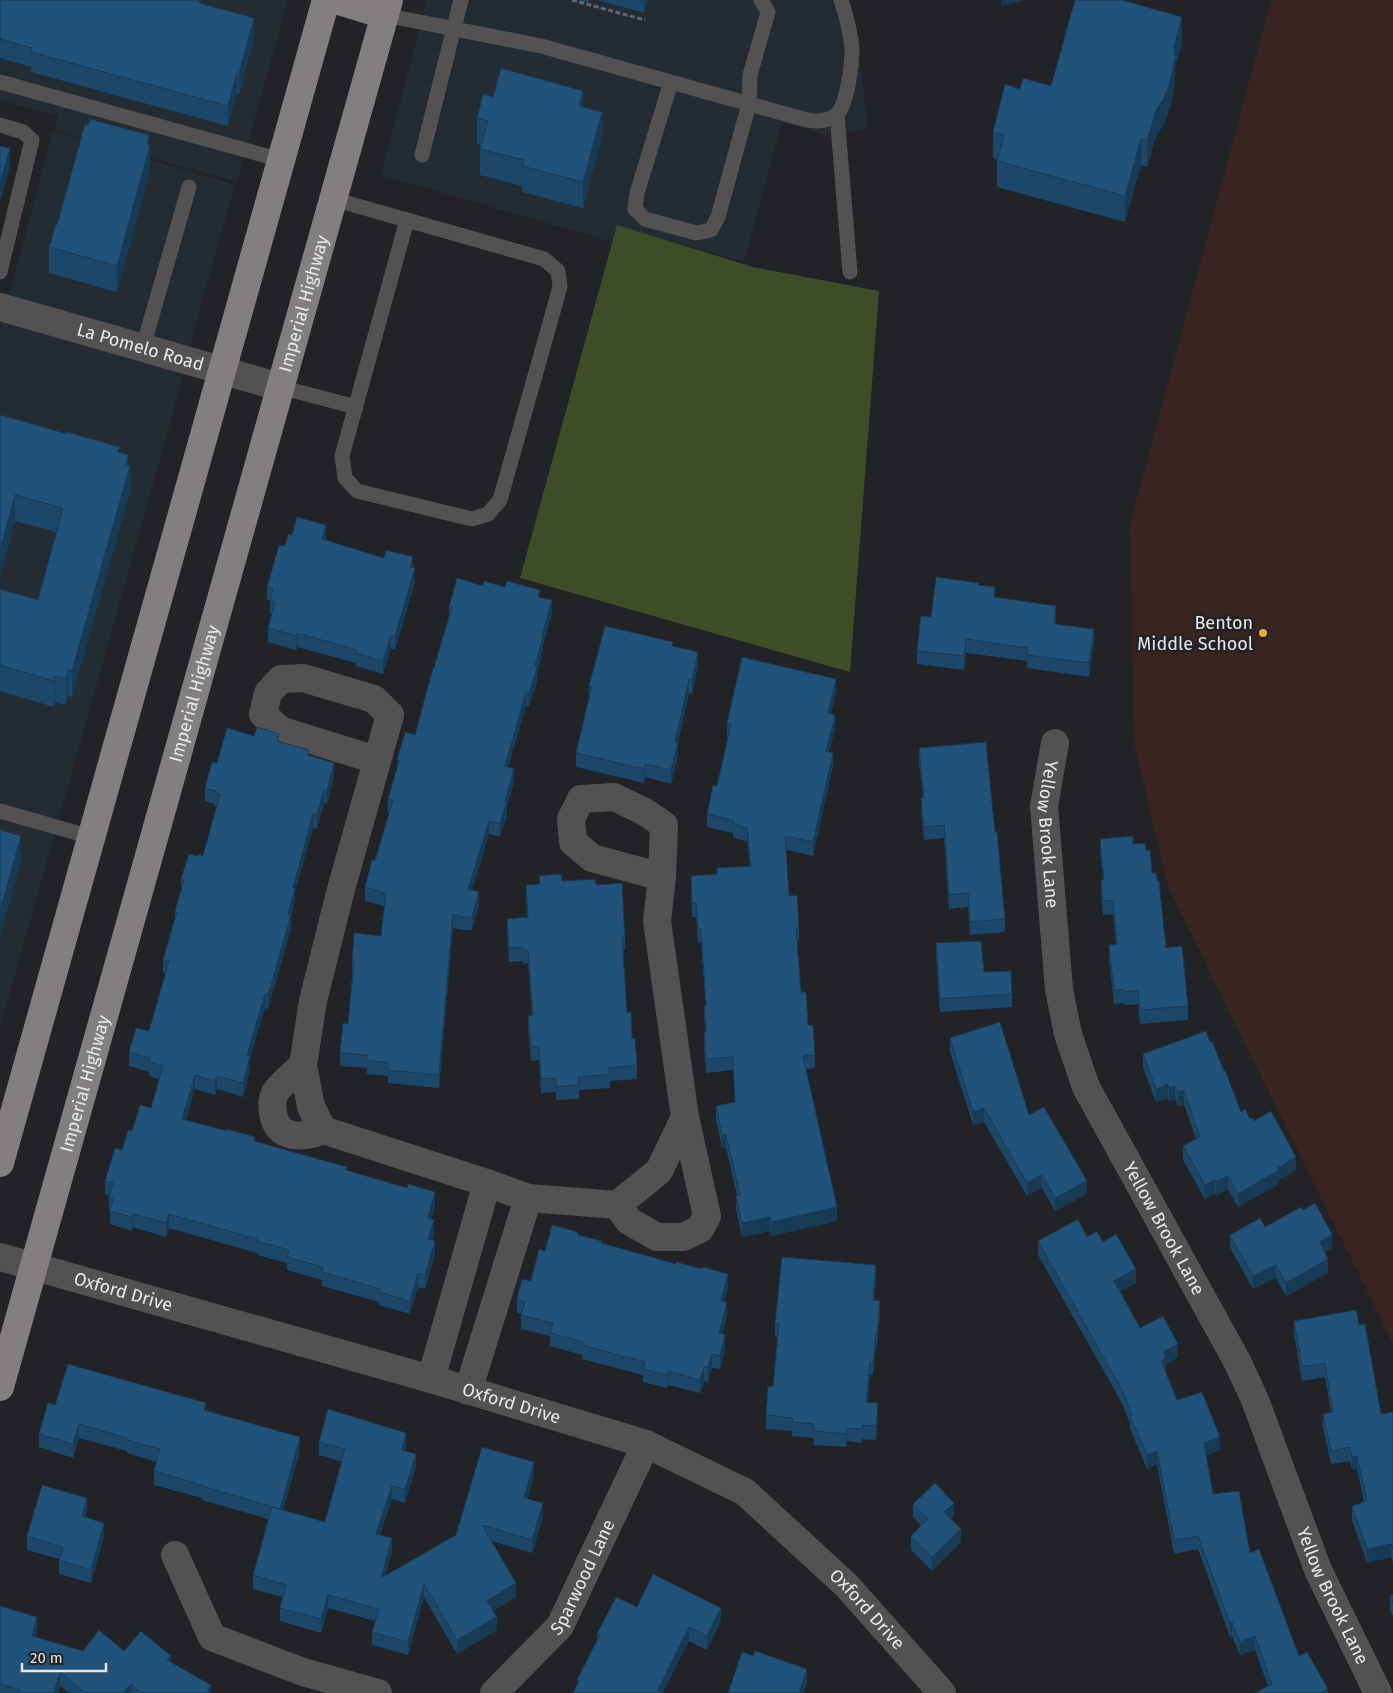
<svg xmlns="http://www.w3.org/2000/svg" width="1393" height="1693" font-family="'Fira Sans',sans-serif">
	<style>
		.built { fill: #242c33 }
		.education { fill: #382522 }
		.green { fill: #3e4d27 }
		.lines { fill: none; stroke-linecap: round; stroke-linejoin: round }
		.path { stroke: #65676a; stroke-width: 3; stroke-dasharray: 5 2.5; stroke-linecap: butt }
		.service { stroke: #535152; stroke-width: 15 }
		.minor { stroke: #535152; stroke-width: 28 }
		.primary { stroke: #837f81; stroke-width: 28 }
		.wall { fill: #1c4769 }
		.shaded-wall { fill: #173a55 }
		.building { fill: #21537a; stroke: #173a55 }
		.poi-dot { fill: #e3ae35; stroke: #212326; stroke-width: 2 }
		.labels { text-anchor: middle; stroke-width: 5; stroke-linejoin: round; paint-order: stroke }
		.street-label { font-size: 18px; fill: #e6e8ea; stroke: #212326 }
		.poi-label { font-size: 18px; fill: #e6e8ea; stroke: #212326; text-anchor: end }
	</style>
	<rect width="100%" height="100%" fill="#212326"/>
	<!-- built -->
	<path class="built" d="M0,0H288L237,182L54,130L58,116L0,100Z
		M427,0H847L862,77L868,129L827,136L782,122L744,262L618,226L613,242L381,175Z
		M53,131L235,185L201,305L173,413L0,1028V329Z"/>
	<!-- education -->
	<path class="education" d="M1271,0H1393V1344L1168,887L1134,743L1130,524Z"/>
	<!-- green -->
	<path class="green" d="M617,225L753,267L879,291L850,672L520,578Z"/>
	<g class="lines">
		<!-- path -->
		<path class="path" d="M572,0L645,20"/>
		<!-- service -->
		<path class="service" d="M385,15L541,46L807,120C817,122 828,122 837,114C847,105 852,64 852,50C851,34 846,15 841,0
			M0,82L281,160
			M671,82L637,193L635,209L645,219L696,233L711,230L718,217L749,104L750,75L768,12L761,0
			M837,114L850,272
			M0,125L23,132L32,140L0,272
			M422,155L461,0
			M333,199L544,259L558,271L560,287L500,500L488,514L472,519L357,491L345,478L342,456L407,220
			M143,347L189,187
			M280,387L356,407
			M0,811L91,837"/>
		<!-- minor -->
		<g class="minor">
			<path id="s1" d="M0,307L280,387"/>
			<path id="s2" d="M1055,743L1044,806L1059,989L1068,1034L1086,1087L1238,1363L1255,1400L1318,1570L1378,1693"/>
			<path d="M376,760L280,730L263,714L268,693L281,679L303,678L374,699L390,715L340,893L313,1001L303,1065L311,1107L323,1130L487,1183L528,1198L617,1205L659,1171L685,1117"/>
			<path d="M303,1065C296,1072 280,1085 275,1093C272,1099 272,1107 273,1113C276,1139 303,1139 323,1130"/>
			<path d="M617,1205L629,1221L657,1237H683L700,1229L707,1216L685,1117L657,921L662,877L664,825L645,812L614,797L581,799L571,819L573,842L592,858L662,877"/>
			<path id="s3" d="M0,1257L431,1379L646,1444L745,1492L847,1586L942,1693"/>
			<path d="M431,1379L487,1183"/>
			<path d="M468,1391L528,1198"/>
			<path d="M175,1555L212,1637L303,1672L378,1693"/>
			<path id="s4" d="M494,1693L560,1626L646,1444"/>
		</g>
		<!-- primary -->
		<g class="primary">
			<path d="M336,0L385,15"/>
			<path d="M0,1163L326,0"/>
			<path id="s5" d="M0,1387L389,0"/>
		</g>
	</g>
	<!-- wall -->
	<path class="wall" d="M0,0H202V4L254,38L239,94L237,93L228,126L31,72V67L0,58Z
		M579,0H589L588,3Z
		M598,0H648L644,13Z
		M1182,43L1175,67V83L1170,108L1163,126L1156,136L1147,167L1141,165L1125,222L997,187V160L993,158V132L1020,89L1051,86Z
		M493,97L583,107L602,138L583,208L522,192V186L480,175V149L481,145L477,144V118Z
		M149,144L150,171L117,292L49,273V247L57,225Z
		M0,417L120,452L128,465L130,492L72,697L68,696L66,705L55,702L54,707L0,691V589L38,600L56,532L15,521L0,577Z
		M292,535L326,539L325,540L413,568L415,582L395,650L391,648L383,674L356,666V663L297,647L296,650L268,642V628L272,614H270V601L267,600V587L285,546Z
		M979,585L995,598L1056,619V624L1094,643L1089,677L1027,668V661L966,653L964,670L917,664V651L931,617Z
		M483,586L540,597L552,614L543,645V650L537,673V682L529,707L526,706L508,767L514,783L507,807V815L500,837L489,834L472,890L479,906L472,930H462L453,928L439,1088L388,1083V1076L367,1074V1068L340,1066V1053L348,1024L352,976V962L381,936L384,906L365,901V887L375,861L390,813L388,812V799L397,770V760L415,735L449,615V607Z
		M673,646L698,666L692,694L689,693L678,743V756L671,784L645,777L644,783L576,767V753L589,697V686Z
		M836,692L831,714L835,728L829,752L833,766L813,856L786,850L789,896L799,927V941H797L801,992L815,1055V1068L806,1069L837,1221L771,1236L770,1231L742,1237L736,1209L737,1195L726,1148H722L716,1119V1106L735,1102L733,1070L706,1073L704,1046V1033H705L704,1006H706L701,942L698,943L696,917H692L691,890V876L717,874L750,866L747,841L733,838V833L707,827V814L717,786L728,737H727V723Z
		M254,736L279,742L309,756L334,776L327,804L324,803L317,829L313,828L295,891V901L291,917V929L268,1009L265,1008L250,1058V1070L243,1097L217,1089L215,1095L195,1089L186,1120L347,1171L435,1205L431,1219L434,1233L432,1240L435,1254L425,1289L418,1287L410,1314L379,1305V1302L322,1286V1280L287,1270V1263L257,1255V1253L169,1228L166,1237L133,1227L132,1231L110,1224V1211H109V1196L105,1194V1181L132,1131L151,1108L159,1079L149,1076V1072L129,1066V1052L149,1031L165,974L163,973V960L175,920V911L181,889V879L198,856H203L217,807L215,806V804L205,801V788L217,763Z
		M919,748L1005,919V932L970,935L968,907L949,909L944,838L924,840L921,812V798H923L919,762Z
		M1100,839L1133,844L1146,851L1152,873L1166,948L1188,1006V1020L1140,1024L1138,1004L1124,1005V1003L1114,1004L1109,958V945L1116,944L1113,914L1103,915L1101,894V880H1103L1100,852Z
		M539,876L562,881L596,885L625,937V950L623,951L627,1013L637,1065V1079L610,1081V1088L579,1090V1099L556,1100V1092L541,1093L539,1060L531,1061L528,1029V1016L532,1015L528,963L523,964V961L509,962L507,932V919L527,917L526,899V885L539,884Z
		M936,943L984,972L1012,994V1007L940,1012L936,957Z
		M950,1038L1029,1115L1087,1194L1055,1211L1042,1188L1027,1196L984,1122L973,1125L950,1052Z
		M1210,1042L1241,1112L1250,1119L1254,1121L1296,1170L1279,1180V1184L1238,1207L1228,1189L1216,1196L1215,1193L1205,1199L1183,1160V1146L1196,1139L1184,1104L1178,1106L1175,1099L1169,1102L1168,1098L1156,1102L1143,1068V1054Z
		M1303,1210L1332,1248L1325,1252L1328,1273L1286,1296L1276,1278L1253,1289L1230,1248V1235L1265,1227Z
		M578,1235L728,1287L724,1301L727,1316L722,1334L725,1349L720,1369L712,1368L708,1382L704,1381L700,1393L668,1385L667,1388L643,1382V1375L582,1359V1355L550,1346V1336L521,1329V1314L517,1313V1299L531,1281L545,1251Z
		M1087,1237L1103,1242L1136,1283L1120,1291L1140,1328L1178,1357L1166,1364V1372L1177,1400L1220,1450L1206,1456L1213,1494L1250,1553L1299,1656L1328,1693L1268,1686L1255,1650L1240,1655L1232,1636L1230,1637L1198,1549L1174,1554L1157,1464L1147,1469L1130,1429V1424L1122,1403L1038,1255V1241Z
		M876,1279L874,1300L880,1314L877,1346H876L873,1375H870L868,1402L878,1417L876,1440L862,1439V1443L847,1441L846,1447L814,1445V1438L792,1436V1431L766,1429V1415L773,1387L778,1337H775V1323Z
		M1294,1321L1359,1325L1381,1414L1393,1412V1562L1391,1557L1367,1563L1352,1520V1506L1364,1502L1357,1469L1352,1470L1350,1461L1331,1464L1323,1427V1414L1331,1412L1325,1377L1302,1381L1294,1334Z
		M55,1405L206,1410L300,1451L283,1510L325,1522L342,1462L319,1455V1442L406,1447L405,1451L416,1467L405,1503L392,1499L380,1535L392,1552L385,1576L456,1535L534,1476L527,1499L543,1517L532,1553L492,1541L516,1597L493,1611L497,1630L457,1654L424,1597L408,1655L372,1645V1632L375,1621L328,1608L321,1633L280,1621V1608L282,1597L253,1589V1575L268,1519L202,1500V1498L154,1485V1471L157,1462L127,1453V1451L79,1438L73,1458L39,1447V1434Z
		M913,1504L954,1516L951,1519L961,1542L932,1571L911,1550V1536L921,1525L913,1517Z
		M87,1511L85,1517L104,1536L91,1583L59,1574V1559L27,1550V1536Z
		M1393,1595V1616L1390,1610V1596Z
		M0,1606L37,1631L36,1637L83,1651H124L171,1662L211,1693H69L60,1686L58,1693H0Z
		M637,1607L721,1621L707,1650L689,1641L577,1686V1680L597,1640V1634Z"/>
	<!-- shaded-wall -->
	<path class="shaded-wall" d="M200,0H202V11L199,3Z
		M644,0H648L644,13Z
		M1001,0H1025L1001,6Z
		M1182,17V43L1175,67V83L1170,108L1163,126L1156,136L1147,167V141Z
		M254,18V38L239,94V74Z
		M237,73V93L228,126V106Z
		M583,91V117L579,106Z
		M602,112V138L583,208V182Z
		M149,135V150L150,145V171L117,292V266Z
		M1141,139V165L1125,222V196Z
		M10,148V168L0,203V183Z
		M128,455V472L130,466V492L72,697V671Z
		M15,495V521L0,577V551Z
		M326,525V539L322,552V539Z
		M413,557V571L410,567Z
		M415,568V582L395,650V636Z
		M552,600V614L543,645V650L537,673V682L529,707V694L535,665L542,636Z
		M1056,606V619L1054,637V624Z
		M1094,629V643L1089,677V663Z
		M297,633V647L296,650V636Z
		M391,635V648L383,674V661Z
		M966,639V653L964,670V656Z
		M698,652V666L692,694V680Z
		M68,670V696L66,705V679Z
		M55,676V702L54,707V681Z
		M689,679V693L675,754L678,743V756L671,784V770L675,742Z
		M836,679V692L828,727V713Z
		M526,693V706L505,780V766Z
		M835,715V728L826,764V751Z
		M833,753V766L813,856V842Z
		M334,763V776L327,804V790Z
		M645,764V777L644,783V769Z
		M514,769V783L507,807V815L500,837V824L505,801Z
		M324,790V803L317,829V815Z
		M313,814V828L295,891V901L291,917V929L268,1009V995L288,915L293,887Z
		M489,821V834L468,903V889Z
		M21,836V862L0,937V911Z
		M479,892V906L472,930V917Z
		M453,914V928L439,1088V1075Z
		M265,994V1008L250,1058V1070L243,1097V1083L247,1055Z
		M195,1075V1089L182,1132V1119Z
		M217,1076V1089L215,1095V1081Z
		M1168,1084V1098L1156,1102V1089Z
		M1175,1086V1099L1169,1102V1088Z
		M1184,1090V1104L1178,1106V1092Z
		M984,1108V1122L973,1125V1112Z
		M726,1134V1148H722V1135Z
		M1296,1157V1170L1279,1180V1184L1238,1207V1194L1278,1168Z
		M1042,1174V1188L1027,1196V1183Z
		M1228,1176V1189L1216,1196V1182Z
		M1215,1180V1193L1205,1199V1185Z
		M1087,1181V1194L1055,1211V1198Z
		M435,1192V1205L428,1231V1218Z
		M837,1207V1221L771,1236V1222Z
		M133,1214V1227L132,1231V1217Z
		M169,1214V1228L166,1237V1223Z
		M770,1217V1231L742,1237V1223Z
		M434,1220V1233L428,1252V1239Z
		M1332,1234V1248L1320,1255V1242Z
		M435,1241V1254L425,1289V1275Z
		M1328,1259V1273L1286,1296V1283Z
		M876,1265V1279L873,1314V1300Z
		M1276,1265V1278L1253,1289V1276Z
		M1136,1269V1283L1114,1295V1281Z
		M418,1273V1287L410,1314V1301Z
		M728,1274V1287L721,1314V1301Z
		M880,1301V1314L877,1346V1333Z
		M727,1302V1316L719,1347V1333Z
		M876,1333V1346L873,1375V1362Z
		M725,1335V1349L720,1369V1356Z
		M1178,1344V1357L1166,1364V1371L1161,1374V1361L1164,1352Z
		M712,1354V1368L708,1382V1368Z
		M870,1362V1375L866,1416V1402Z
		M704,1367V1381L700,1393V1380Z
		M668,1371V1385L667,1388V1375Z
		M878,1403V1417L876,1440V1426Z
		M79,1424V1438L73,1458V1444Z
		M847,1428V1441L846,1447V1434Z
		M406,1433V1447L402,1463V1450Z
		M300,1437V1451L280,1522V1509Z
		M1220,1437V1450L1204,1457V1443Z
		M1157,1451V1464L1147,1469V1455Z
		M416,1454V1467L405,1503V1489Z
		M1357,1456V1469L1352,1470V1457Z
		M534,1462V1476L524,1511V1498Z
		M392,1486V1499L376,1547V1534Z
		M87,1498V1511L82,1529V1516Z
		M543,1503V1517L532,1553V1540Z
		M954,1503V1516L944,1525V1512Z
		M104,1523V1536L91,1583V1570Z
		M961,1529V1542L932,1571V1557Z
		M392,1538V1552L381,1592V1578Z
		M1391,1544V1557L1367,1563V1549Z
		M516,1583V1597L487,1614V1601Z
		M424,1584V1597L408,1655V1642Z
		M328,1595V1608L321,1633V1619Z
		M721,1608V1621L707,1650V1636Z
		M37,1617V1631L32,1650V1636Z
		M497,1617V1630L457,1654V1640Z
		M1232,1622V1636L1230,1637V1623Z
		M689,1627V1641L663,1693H658V1690Z
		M1255,1636V1650L1240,1655V1642Z
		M171,1656V1669L167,1660Z
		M807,1669V1683L804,1693H799Z
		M60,1672V1686L58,1693H54Z
		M131,1684V1693H123Z
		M211,1685V1693H207Z
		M1328,1689V1693H1321Z"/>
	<!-- building -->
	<path class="building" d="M0,0H200L199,3L254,18L239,74L237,73L228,106L31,52L32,48L0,39Z
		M1075,0H1122L1182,17L1174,46L1175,57L1170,82L1163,100L1156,110L1147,141L1141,139L1125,196L997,161L1004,135L993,132L1005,84L1020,89L1023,78L1051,86Z
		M501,68L583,91L579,106L602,112L583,182L522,166L524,160L480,149L488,121L477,118L483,94L493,97Z
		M90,119L149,135L147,144L150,145L117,266L49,247L56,224L57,225L85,124L88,125Z
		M0,146L10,148L0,183Z
		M1,415L67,434V432L120,447L118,452L128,455L126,464L130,466L72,671L68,670L66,679L55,676L54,681L0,665V589L38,600L63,508L15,495L0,551V417Z
		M297,517L326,525L322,539L384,558L386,550L413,557L410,567L415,568L395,636L391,635L383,661L356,653L357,650L297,633L296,636L268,628L275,602L270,601L273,589L267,587L279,545L285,546L288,534L292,535Z
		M936,577L979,583L978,585L995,587L994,597L1056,606L1054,624L1094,629L1089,663L1027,655L1028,648L966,639L964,656L917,651L921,616L931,617Z
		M457,578L483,586L484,581L505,587L507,581L540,590L538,597L552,600L542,636L543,637L535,665L537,668L529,694L526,693L505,766L514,769L505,801H507L500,824L489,821L468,889L479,892L472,917H462L453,914L439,1075L388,1070V1063L367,1060V1055L340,1053L343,1023L348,1024L354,962H352L354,933L381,936L386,893L365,887L372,860L375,861L393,800L388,799L399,761L397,760L405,732L415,735L433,668H434L452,607H449Z
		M605,626L673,642L672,646L698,652L692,680L689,679L675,742L678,743L671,770L645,764L644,769L576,753L591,690V686H589Z
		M742,657L836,679L828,713L835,715L826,751L833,753L813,842L785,836L789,896L797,895L799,927L796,928L801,992H806L808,1025H813L815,1055L803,1056L837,1207L771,1222L770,1217L742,1223L736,1196L740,1195L726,1134L722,1135L716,1106L735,1102L733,1057L706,1059L704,1033L706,1032L704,1006H706L701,929H698L696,903L692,904L691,876L717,874V868L751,866L747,828L733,824L734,820L707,814L713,785L717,786L731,724L727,723Z
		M257,727L279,734L277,741L309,750L308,755L334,763L327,790H324L317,815L313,814L293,887L295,888L288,915H291L268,995L265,994L247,1055L250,1056L243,1083L217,1076L215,1081L195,1075L182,1119L227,1131V1129L255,1137L254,1141L347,1167L346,1170L407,1188L408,1184L435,1192L428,1218L434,1220L428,1239L435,1241L425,1275L418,1273L410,1301L379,1292L380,1289L322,1272L323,1267L287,1257L289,1250L257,1241V1239L169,1214L166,1223L133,1214L132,1217L110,1211L113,1199L109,1197L113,1183L105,1181L115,1148L122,1150L128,1130L132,1131L140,1105L151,1108L163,1066L149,1062L150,1058L129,1052L136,1028L149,1031L169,961L163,960L177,912L175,911L184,880L181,879L189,854L198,856V854L203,856L220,794L215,793L216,791L205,788L212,762L217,763L227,728L254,736Z
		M986,742L995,832H997L1005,919L970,922L968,893L949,895L944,825L924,827L921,798H924L919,748Z
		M0,830L21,836L0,911Z
		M1133,836V844L1145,843L1146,851L1150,850L1152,873H1156L1157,881H1159L1166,948L1182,946L1188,1006L1140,1010L1138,990L1124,992V990H1114L1109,945L1117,944L1113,900L1103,901L1101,880H1104L1100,839Z
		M561,874L562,881L595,879L596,885L622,883L625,937H622L627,1013L631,1012L632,1039L635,1038L637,1065L609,1068L610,1074L578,1077L579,1085L556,1087V1078L541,1079L539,1047H531L528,1016L533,1015L528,950H523V947L509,948L507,919L528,917L526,885L540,884L539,876Z
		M981,941L984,972L1011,971L1012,994L940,999L936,943Z
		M1000,1022L1029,1115L1044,1107L1087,1181L1055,1198L1042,1174L1027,1183L984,1108L973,1112L950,1038Z
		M1206,1031L1210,1042L1212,1041L1224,1071L1225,1070L1241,1112L1245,1109L1250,1119L1253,1118L1254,1121L1271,1111L1296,1157L1278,1168L1279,1170L1238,1194L1228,1176L1216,1182L1215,1180L1205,1185L1183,1146L1200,1137L1184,1090L1178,1092L1175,1086L1169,1088L1168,1084L1156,1089L1143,1054Z
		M1315,1203L1332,1234L1320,1242L1328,1259L1286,1283L1276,1265L1253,1276L1230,1235L1260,1218L1265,1227L1301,1207L1303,1210Z
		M1078,1219L1087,1237L1097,1231L1103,1242L1116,1234L1136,1269L1114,1281L1140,1328L1163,1316L1178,1344L1164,1352L1166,1358L1161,1361L1177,1400L1202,1392L1220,1437L1204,1443L1213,1494L1239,1491L1250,1553L1259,1549L1299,1656L1307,1652L1328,1689L1321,1693H1255L1272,1684L1255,1636L1240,1642L1232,1622L1230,1623L1198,1536L1174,1540L1157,1451L1147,1455L1130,1416L1132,1415L1122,1390L1038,1241Z
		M552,1225L578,1232V1235L602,1241L601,1243L676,1264V1262L702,1269L703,1267L728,1274L721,1301L727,1302L719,1333L725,1335L720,1356L712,1354L708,1368L704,1367L700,1380L668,1371L667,1375L643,1369L645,1362L582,1345L583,1342L550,1333L553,1323L521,1315L525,1302L517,1299L522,1279L531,1281L539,1249L545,1251Z
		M782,1257L876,1265L873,1300L880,1301L877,1333H876L873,1362H870L866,1402L878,1403L876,1426L862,1425V1429L847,1428L846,1434L814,1431V1424L792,1422L793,1418L766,1415L768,1386L773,1387L779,1324L775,1323Z
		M1356,1310L1359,1325L1365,1324L1381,1414L1393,1412V1549L1391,1544L1367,1549L1352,1506L1367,1501L1357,1456L1352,1457L1350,1447L1331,1451L1323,1414L1333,1412L1325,1363L1302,1367L1294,1321Z
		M68,1364L206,1403L204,1410L300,1437L280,1509L202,1486V1485L154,1471L160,1449L127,1440V1438L79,1424L73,1444L39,1434L48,1403L55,1405Z
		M328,1409L406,1433L402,1450L416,1454L405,1489L392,1486L376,1534L392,1538L381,1578L456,1535L482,1447L534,1462L524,1498L543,1503L532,1540L482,1525L516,1583L487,1601L497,1617L457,1640L424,1584L408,1642L372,1632L379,1609L328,1595L321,1619L280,1608L286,1585L253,1575L272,1507L325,1522L345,1449L319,1442Z
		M935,1483L954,1503L944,1512L961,1529L932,1557L911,1536L928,1519L913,1504Z
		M42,1485L87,1498L82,1516L104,1523L91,1570L59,1560L63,1547L27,1536Z
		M653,1574L721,1608L707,1636L689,1627L658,1690L662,1692L661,1693H573L579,1681L577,1680L600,1635L597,1634L616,1597L637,1607Z
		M1393,1595V1602L1390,1596Z
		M0,1606L37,1617L32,1636L83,1651L99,1630L124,1651L141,1631L171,1656L167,1660L211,1685L207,1693H141L131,1684L123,1693H85L60,1672L54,1693H19L20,1690L0,1684Z
		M755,1651L807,1669L799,1693H728L742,1652L753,1656Z"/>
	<!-- markers -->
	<circle class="poi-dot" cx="1263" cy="633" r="5"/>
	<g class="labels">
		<!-- street labels -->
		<g class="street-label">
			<text dy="6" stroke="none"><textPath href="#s5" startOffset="1125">Imperial Highway</textPath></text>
			<text dy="6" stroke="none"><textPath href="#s1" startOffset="146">La Pomelo Road</textPath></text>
			<text dy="6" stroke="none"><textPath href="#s5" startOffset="720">Imperial Highway</textPath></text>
			<text dy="6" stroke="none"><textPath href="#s2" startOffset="92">Yellow Brook Lane</textPath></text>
			<text dy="6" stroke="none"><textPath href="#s5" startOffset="315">Imperial Highway</textPath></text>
			<text dy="6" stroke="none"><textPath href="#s2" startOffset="511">Yellow Brook Lane</textPath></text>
			<text dy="6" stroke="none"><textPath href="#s3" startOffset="128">Oxford Drive</textPath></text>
			<text dy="6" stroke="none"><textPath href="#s3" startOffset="532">Oxford Drive</textPath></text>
			<text dy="6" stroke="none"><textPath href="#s4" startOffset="148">Sparwood Lane</textPath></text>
			<text dy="6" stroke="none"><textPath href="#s2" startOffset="916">Yellow Brook Lane</textPath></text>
			<text dy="6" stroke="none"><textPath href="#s3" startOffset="952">Oxford Drive</textPath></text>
		</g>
		<!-- poi labels -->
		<g class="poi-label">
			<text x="1253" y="629">Benton<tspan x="1253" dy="21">Middle School</tspan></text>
		</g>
	</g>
	<!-- scale -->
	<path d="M22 1663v8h84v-8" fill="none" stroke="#e6e8ea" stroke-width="2.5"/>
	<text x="30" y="1663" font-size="15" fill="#e6e8ea" stroke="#212326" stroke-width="4" paint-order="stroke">20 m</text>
</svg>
